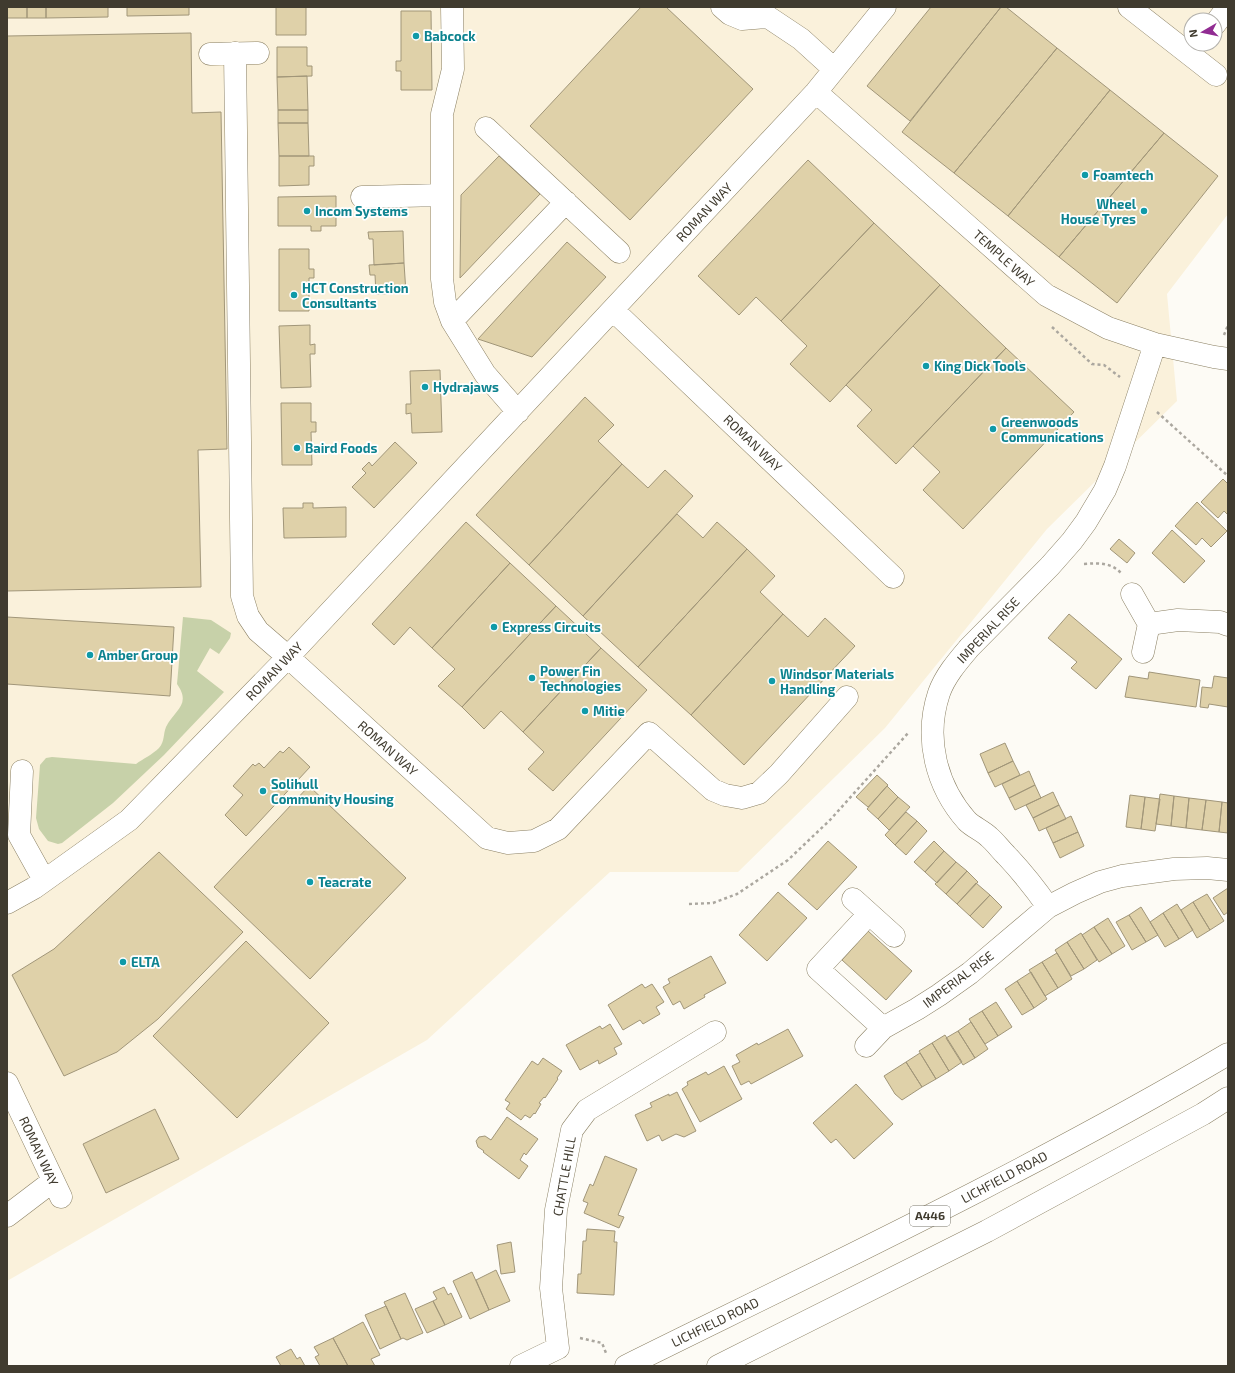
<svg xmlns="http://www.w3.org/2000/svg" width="1235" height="1373" font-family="'Exo 2',sans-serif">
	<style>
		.industrial { fill: #faf1db; fill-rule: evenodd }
		.green { fill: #c7d1a9 }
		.building { fill: #dfd1a9; stroke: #a19679 }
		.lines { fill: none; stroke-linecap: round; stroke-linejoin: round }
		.minor-casing { stroke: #8b8064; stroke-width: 23 }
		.highway-casing { stroke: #8b8064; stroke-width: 23 }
		.path { stroke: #aba79f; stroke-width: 2.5; stroke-dasharray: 3 3; stroke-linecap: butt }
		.minor { stroke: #fff; stroke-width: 22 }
		.highway { stroke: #fff; stroke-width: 22 }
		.culture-dot { fill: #0f9aa8; stroke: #fff; stroke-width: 1.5 }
		.labels { text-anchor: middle; stroke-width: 3.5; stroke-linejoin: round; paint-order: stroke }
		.shield { fill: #fff; stroke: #79766d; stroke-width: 1 }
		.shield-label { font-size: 12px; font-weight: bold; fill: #403b2f }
		.culture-label { font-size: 13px; font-weight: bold; fill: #0d838f; stroke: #fff; text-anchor: start }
		.street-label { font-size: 13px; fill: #403b2f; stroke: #fff }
	</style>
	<rect width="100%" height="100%" fill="#fdfbf5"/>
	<!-- industrial -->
	<path class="industrial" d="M7,7H1228V214L1167,294L1177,401L1047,529L885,728L738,872H610L427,1040L7,1281ZM1191,20H1215V44H1191Z"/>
	<!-- green -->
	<path class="green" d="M183,617L211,620L231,633L230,638L219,654L210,648L197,671L224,692L164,755L113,803L62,843L58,844L48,841L39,829L36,818L40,765L46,758L52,757L136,764C143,759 153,754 159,748C165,741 163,734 166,727C174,710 192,705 177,684Z"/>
	<!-- building -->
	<path class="building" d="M7,7H27V18H7Z
		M27,7H46V18H27Z
		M46,7H108V17L46,18Z
		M127,7H189V15L127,16Z
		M276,7H306V35H276Z
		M641,7H666L753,89L630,220L530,126Z
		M931,7H1001L910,121L867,86Z
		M1001,7H1006L1057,48L954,173L902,132Z
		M401,11H431L432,90H401V71H396V61H401Z
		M191,33L192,113L221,112L227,449L198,450L201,587L7,591V36Z
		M277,47H307V66H312V76L277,77Z
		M1057,48L1110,90L1008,216L954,173Z
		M307,76L308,110H278L277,77Z
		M1110,90L1164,133L1059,257L1008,216Z
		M278,110H308V123H278Z
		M278,123H308L309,156H279Z
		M1164,133L1218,176L1117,303L1059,257Z
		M279,156H314V166H309V185L279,186Z
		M499,156L540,194L460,278L461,195Z
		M808,160L874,223L781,321L756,297L739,315L698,276Z
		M336,196V226H321V231H311V226H278V197Z
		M874,223L940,285L830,402L790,364L807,346L781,321Z
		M403,231L404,263L374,265L373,239H369L368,232Z
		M567,242L606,277L532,357L478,339Z
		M279,249H309V269H314V278H309V311H279Z
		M404,263L406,293L376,294L375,275H370L369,265Z
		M940,285L1006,348L896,464L857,426L872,410L846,385Z
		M310,325V345L315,344V354H310L311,387L281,388L279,326Z
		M1006,348L1074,412L963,529L923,490L940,472L913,446Z
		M440,370L442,432L412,433L411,413L406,414V404H411L410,371Z
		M585,397L614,425L598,441L622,464L529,565L476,515Z
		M281,403H311V422H316V432H311L312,465H282Z
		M395,442L417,463L374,508L352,487L366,473L362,469L369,462L372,466Z
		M622,464L648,488L665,470L693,496L583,616L529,565Z
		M1223,479L1228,484V515L1224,511L1218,518L1201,502Z
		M1197,502L1227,531L1211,547L1202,538L1196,545L1175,526Z
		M303,503H313V508L346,507V537L284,538L283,508H303Z
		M677,514L703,538L717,522L747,549L638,667L583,616Z
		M466,522L510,563L432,648L410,627L394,645L372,624Z
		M1172,530L1205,561L1184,583L1152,553Z
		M1119,539L1135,553L1127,563L1110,549Z
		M747,549L775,576L760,592L783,614L691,715L638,667Z
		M510,563L556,606L462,707L438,686L455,669L432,648Z
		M556,606L601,648L523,732L501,711L484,729L462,707Z
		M783,614L808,637L825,618L855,646L744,765L691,715Z
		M1069,614L1122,659L1096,689L1071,668L1077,662L1048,638Z
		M7,617L174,627L170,696L7,684Z
		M601,648L647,690L553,791L528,769L544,752L523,732Z
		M1149,672L1200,680L1196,707L1125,697L1129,676L1148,679Z
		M1214,676L1228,678V707L1209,704L1208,708L1200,707L1202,687L1212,688Z
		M1005,743L1013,761L988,773L980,754Z
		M289,747L310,767L246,836L225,815L243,795L233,786L253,764L255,766L259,763L264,768L280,751L283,753Z
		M1013,761L1020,775L995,787L988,773Z
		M1029,771L1035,785L1009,798L1002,784Z
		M877,775L888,785L868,807L856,797Z
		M1035,785L1041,798L1015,810L1009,798Z
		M309,786L406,878L310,979L214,887Z
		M887,786L898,797L878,819L867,809Z
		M1053,792L1059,805L1033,818L1026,805Z
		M1160,794L1174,796L1171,826L1156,824Z
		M1130,795L1145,797L1141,829L1126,827Z
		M1174,796L1189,798L1186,828L1171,826Z
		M898,797L910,807L889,830L878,819Z
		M1145,797L1160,799L1155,831L1141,829Z
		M1189,798L1206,800L1202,830L1186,828Z
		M1206,800L1222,802L1219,832L1202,830Z
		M1222,802L1228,803V833L1219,832Z
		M1059,805L1066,819L1039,831L1033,818Z
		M906,812L917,821L895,845L885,835Z
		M1071,816L1078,832L1053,843L1046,828Z
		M917,821L927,831L906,855L895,845Z
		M1078,832L1084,846L1060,858L1053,843Z
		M828,841L857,867L817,910L788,884Z
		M934,841L944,851L925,872L914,862Z
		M944,851L956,862L937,883L925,872Z
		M159,852L243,932L158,1019L117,1052L64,1076L12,975L54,949Z
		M956,862L967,871L946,894L935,884Z
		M967,871L978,882L957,904L946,894Z
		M976,883L990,895L970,916L957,904Z
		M1228,888V912L1224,915L1213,898Z
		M778,892L807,918L767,961L739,935Z
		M1207,894L1224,921L1210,930L1193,902Z
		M990,895L1002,907L983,928L970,916Z
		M1193,902L1210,930L1197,938L1181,910Z
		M1177,904L1193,930L1179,939L1163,913Z
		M1141,907L1158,935L1146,942L1129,915Z
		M1163,913L1179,939L1165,947L1150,922Z
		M1129,915L1146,942L1132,950L1116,922Z
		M1108,918L1125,946L1112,954L1094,927Z
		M1094,927L1112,954L1099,962L1082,935Z
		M868,931L912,971L886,1000L842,960Z
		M1081,933L1097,960L1084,969L1067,942Z
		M246,941L329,1023L237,1118L153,1036Z
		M1067,942L1084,969L1071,976L1055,950Z
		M1057,953L1072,979L1058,988L1042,962Z
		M711,956L726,983L704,995L705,997L684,1009L680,1001L673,1005L663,987L670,983L668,979Z
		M1042,962L1058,988L1045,996L1029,970Z
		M1031,972L1047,999L1034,1008L1017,981Z
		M1017,981L1034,1008L1022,1015L1005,989Z
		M642,984L645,988L652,984L664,1002L656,1007L660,1014L643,1024L640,1020L623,1030L608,1005Z
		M996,1002L1012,1027L998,1036L982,1011Z
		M982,1011L998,1036L985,1044L969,1019Z
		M971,1022L988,1049L975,1058L958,1031Z
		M610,1024L622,1044L614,1048L617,1054L599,1064L598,1060L580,1070L566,1045L600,1026L602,1029Z
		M788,1029L803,1056L751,1084L749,1081L741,1085L732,1066L740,1062L736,1055L757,1043L758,1045Z
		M958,1031L975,1058L963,1065L946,1038Z
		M945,1035L962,1062L949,1071L932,1043Z
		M932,1043L949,1071L936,1079L919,1051Z
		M920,1053L936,1079L922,1087L906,1062Z
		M543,1058L562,1071L557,1078L558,1079L545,1098L544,1097L539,1103L541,1104L535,1114L534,1113L530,1118L525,1115L521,1120L506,1109L510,1103L505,1100L532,1061L538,1065Z
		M906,1062L922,1087L902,1100L895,1094L884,1076Z
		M724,1066L742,1099L700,1122L682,1089L688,1085L687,1082L706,1072L708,1075Z
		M856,1084L893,1124L854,1159L836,1139L831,1143L813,1123Z
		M677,1092L696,1131L684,1137L676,1134L662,1141L659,1135L647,1141L635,1115L652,1107L650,1103L669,1094V1096Z
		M155,1109L179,1159L106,1193L83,1144Z
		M507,1117L538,1139L526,1155L524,1153L520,1160L528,1166L519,1179L483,1152L484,1151L478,1147L476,1141L479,1137L485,1136L491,1140Z
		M605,1156L637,1169L618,1215L624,1217L619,1228L584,1213L588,1203L583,1201L590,1184L593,1186Z
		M587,1229L615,1231L614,1242H617L614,1295L577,1293L578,1274H581L583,1241H586Z
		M511,1242L515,1272L501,1274L497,1245Z
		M496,1270L510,1301L489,1310L476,1280Z
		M472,1272L489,1310L470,1319L453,1281Z
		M444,1287L448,1295L451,1293L462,1317L445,1325L433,1301L437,1299L433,1292Z
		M405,1293L423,1333L407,1340L403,1338L401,1339L384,1302Z
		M433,1301L445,1325L427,1333L415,1309Z
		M386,1306L401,1339L380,1349L365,1315Z
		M363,1322L380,1355L371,1359L375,1366H348L333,1338Z
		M333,1338L348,1366H320L315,1357L319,1355L314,1347Z
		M291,1349L297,1359L300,1357L305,1366H281L276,1357Z"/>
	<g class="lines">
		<!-- minor casing -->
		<g class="minor-casing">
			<path id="minor" d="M452,7L453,69L442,114V279L445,302L452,321L485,374L518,412
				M722,7L730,14L742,19L768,17L801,39L834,69
				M1129,7L1216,75
				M1215,24L1228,7
				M235,53L242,596L248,616L258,631L288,657L487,838L508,843L534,841L558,829L649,733L713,790L725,795L742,798L759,793L779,774L847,697
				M210,54L258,53
				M816,92L1046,295L1108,328L1155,344L1214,357L1228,359
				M486,128L619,252
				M362,197L441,195
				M613,310L893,577
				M452,321L566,202
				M1132,594L1149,624L1143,652
				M1149,624L1178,620L1220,622L1228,625
				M22,771L19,835L44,880
				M853,899L894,936
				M7,903L34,888L129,820L288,657L816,92L885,7
				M1048,907C1035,888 1021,871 1006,855C1000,849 995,842 989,837C983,831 973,827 967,821C936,786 924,738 939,693C945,676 958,661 969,648L1050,566L1072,541L1086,522L1105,490L1115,466L1155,344
				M869,914L818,969L883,1028
				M866,1046L883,1028L917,1009L939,995L970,973L1048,907L1075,893L1100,882L1122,876L1174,869L1207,868L1228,870
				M7,1083L61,1197
				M7,1216L53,1181
				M521,1366L558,1348L551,1288L556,1210L572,1130L587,1110L715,1032"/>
		</g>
		<!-- highway casing -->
		<g class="highway-casing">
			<path id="highway" d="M626,1366C828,1266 1033,1169 1228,1054
				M718,1366L987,1231L1203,1114L1228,1098"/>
		</g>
		<!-- path -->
		<path class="path" d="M1052,327L1092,364L1104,365L1120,377
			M1224,335L1228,325
			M1157,412L1228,476
			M1084,564C1099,563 1111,562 1122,574
			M689,904L713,903L737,894L788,860L830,820L909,732
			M580,1338L602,1343L606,1353"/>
		<!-- minor -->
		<use href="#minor" class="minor"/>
		<!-- highway -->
		<use href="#highway" class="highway"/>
	</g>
	<!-- markers -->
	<g class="culture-dot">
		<circle cx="416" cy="36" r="4"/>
		<circle cx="1085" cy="175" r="4"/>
		<circle cx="307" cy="211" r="4"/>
		<circle cx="1144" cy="211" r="4"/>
		<circle cx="294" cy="295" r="4"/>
		<circle cx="926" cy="366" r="4"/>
		<circle cx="425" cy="387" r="4"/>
		<circle cx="993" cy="429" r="4"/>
		<circle cx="297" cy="448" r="4"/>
		<circle cx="494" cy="627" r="4"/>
		<circle cx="90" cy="655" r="4"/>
		<circle cx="532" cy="678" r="4"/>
		<circle cx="772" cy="681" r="4"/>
		<circle cx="585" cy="711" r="4"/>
		<circle cx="263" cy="791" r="4"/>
		<circle cx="310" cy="882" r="4"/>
		<circle cx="123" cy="962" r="4"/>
	</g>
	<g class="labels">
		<!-- shield labels -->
		<rect class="shield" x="910" y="1206" width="40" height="20" rx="3"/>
		<g class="shield-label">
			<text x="930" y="1220">A446</text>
		</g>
		<!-- culture labels -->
		<g class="culture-label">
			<text x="424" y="41">Babcock</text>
			<text x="1093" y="180">Foamtech</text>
			<text x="1136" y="209" text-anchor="end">Wheel<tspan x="1136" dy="15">House Tyres</tspan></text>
			<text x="315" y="216">Incom Systems</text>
			<text x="302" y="293">HCT Construction<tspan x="302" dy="15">Consultants</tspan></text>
			<text x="934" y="371">King Dick Tools</text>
			<text x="433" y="392">Hydrajaws</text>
			<text x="1001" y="427">Greenwoods<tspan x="1001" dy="15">Communications</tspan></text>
			<text x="305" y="453">Baird Foods</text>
			<text x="502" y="632">Express Circuits</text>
			<text x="98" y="660">Amber Group</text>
			<text x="540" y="676">Power Fin<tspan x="540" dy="15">Technologies</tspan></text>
			<text x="780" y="679">Windsor Materials<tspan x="780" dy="15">Handling</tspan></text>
			<text x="593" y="716">Mitie</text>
			<text x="271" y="789">Solihull<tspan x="271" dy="15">Community Housing</tspan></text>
			<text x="318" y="887">Teacrate</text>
			<text x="131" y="967">ELTA</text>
		</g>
		<!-- street labels -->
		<g class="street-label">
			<text transform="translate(704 212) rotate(-47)" y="5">ROMAN WAY</text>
			<text transform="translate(1004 258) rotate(42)" y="5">TEMPLE WAY</text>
			<text transform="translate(753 443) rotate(44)" y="5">ROMAN WAY</text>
			<text transform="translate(988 630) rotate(-47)" y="5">IMPERIAL RISE</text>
			<text transform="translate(274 671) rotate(-46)" y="5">ROMAN WAY</text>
			<text transform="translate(388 748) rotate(42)" y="5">ROMAN WAY</text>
			<text transform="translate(958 979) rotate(-37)" y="5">IMPERIAL RISE</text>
			<text transform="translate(39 1151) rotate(65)" y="5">ROMAN WAY</text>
			<text transform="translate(564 1176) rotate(-80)" y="5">CHATTLE HILL</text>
			<text transform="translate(1004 1177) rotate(-28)" y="5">LICHFIELD ROAD</text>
			<text transform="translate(715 1322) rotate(-26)" y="5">LICHFIELD ROAD</text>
		</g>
	</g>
	<!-- border -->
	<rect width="1235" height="1373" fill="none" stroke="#403b2f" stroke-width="16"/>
	<!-- north arrow -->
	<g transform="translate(1203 32) rotate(261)"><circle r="19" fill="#ffffff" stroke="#b3b1ac"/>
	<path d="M0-3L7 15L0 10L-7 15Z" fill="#912c92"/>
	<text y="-6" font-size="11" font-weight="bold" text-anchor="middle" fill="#403b2f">N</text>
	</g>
</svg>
